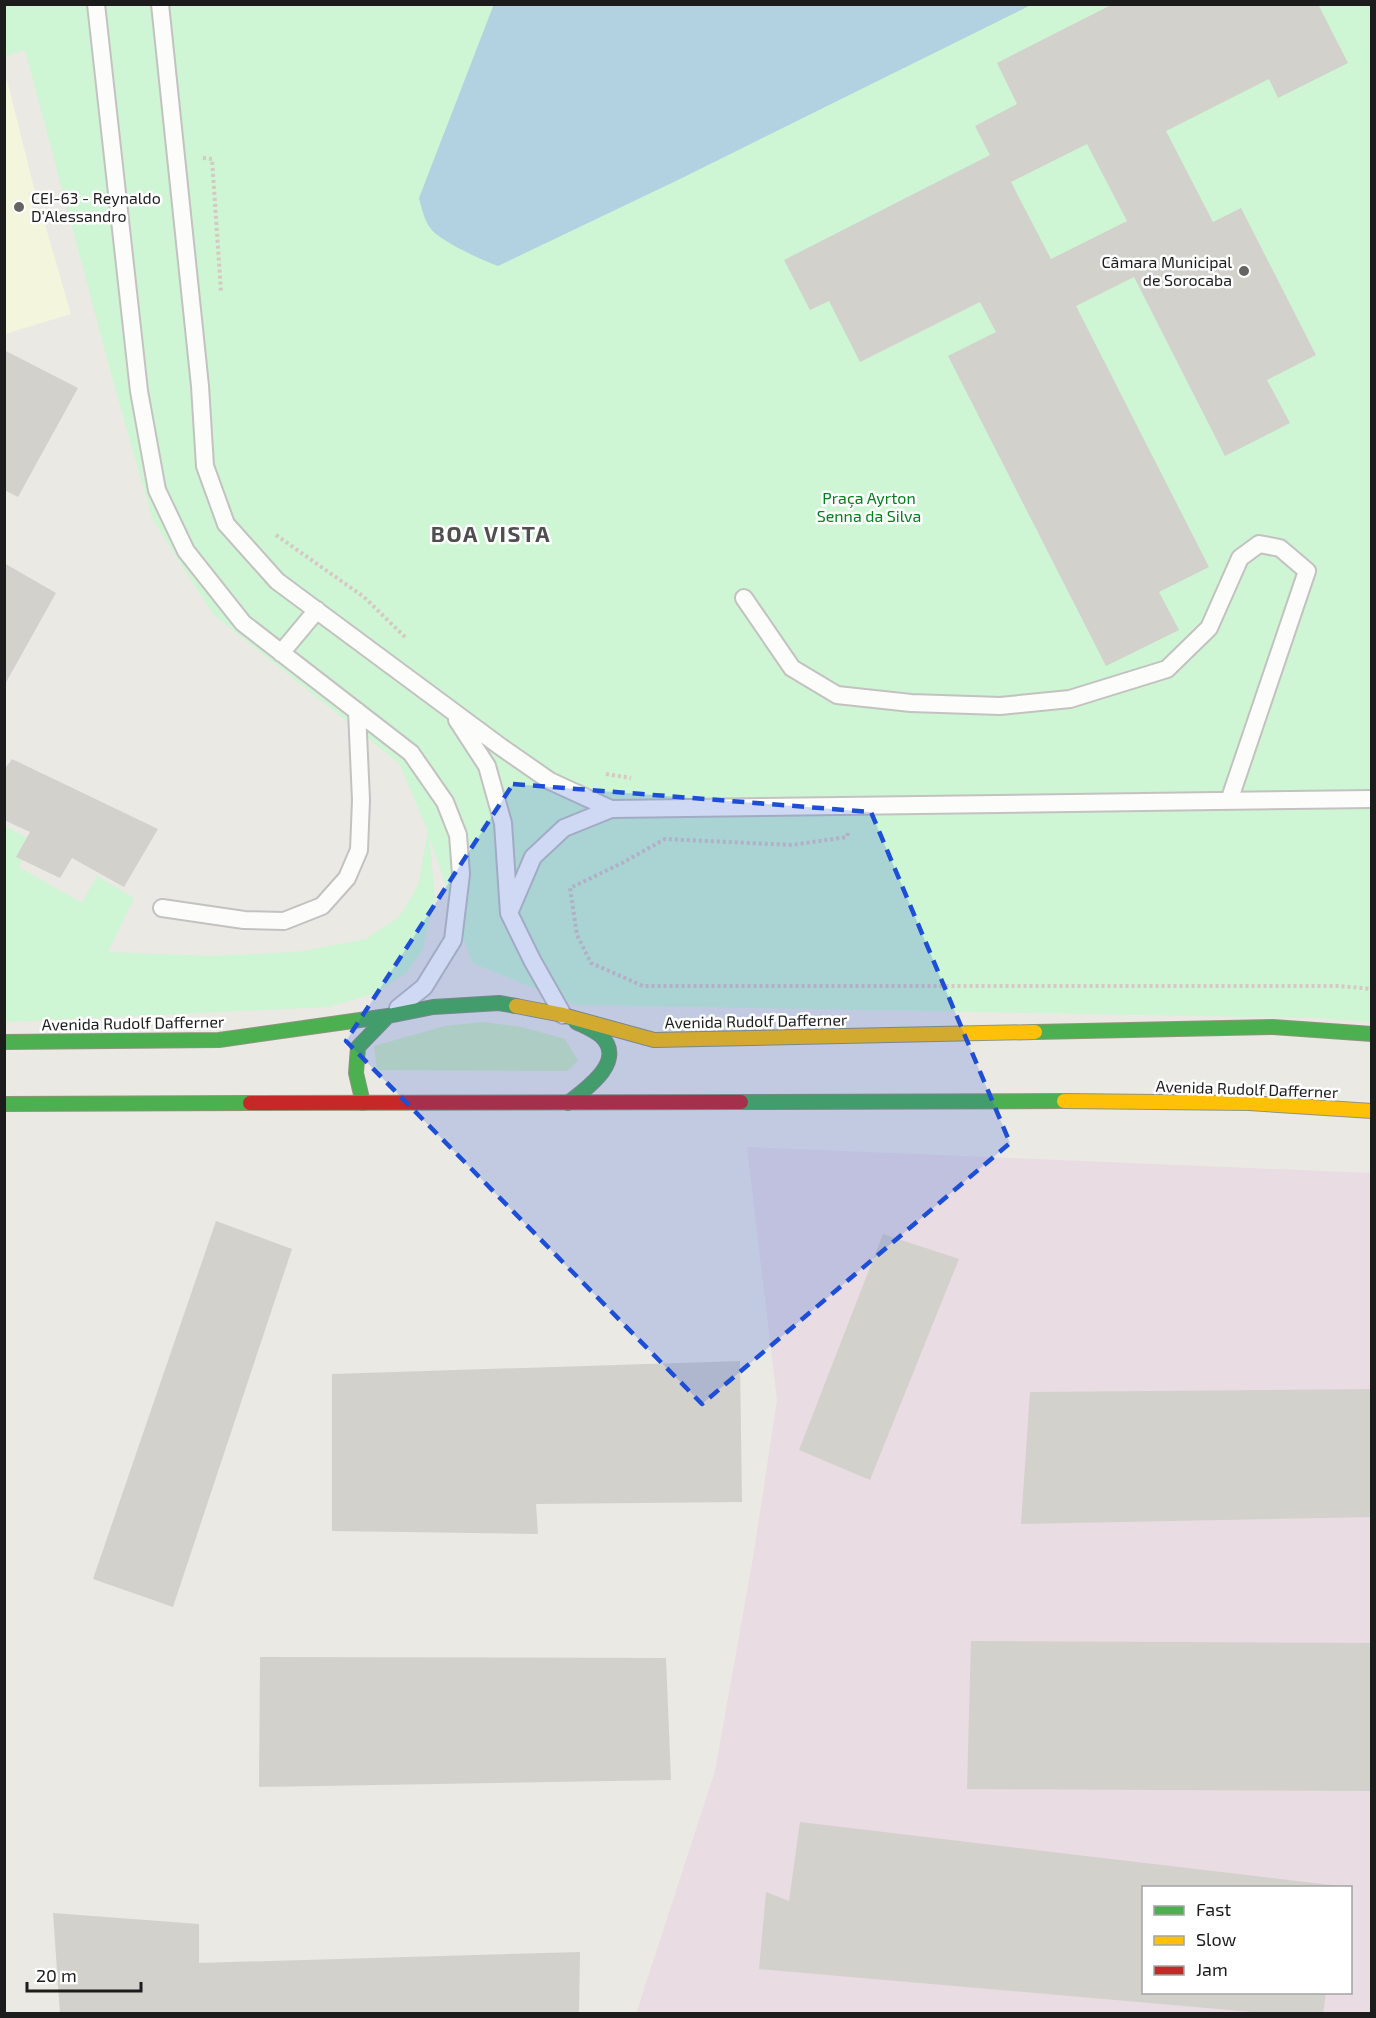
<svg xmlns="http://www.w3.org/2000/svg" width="1376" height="2018" font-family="'Exo 2',sans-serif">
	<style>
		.industrial { fill: #e9dce2; fill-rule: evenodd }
		.education { fill: #f3f5dd }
		.grass { fill: #d1ecbf }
		.park { fill: #cef5d4 }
		.water { fill: #b3d2e1 }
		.building { fill: #d3d1cc; fill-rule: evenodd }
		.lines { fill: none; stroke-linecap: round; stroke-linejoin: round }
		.lane-casing { stroke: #c3c2c0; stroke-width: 20 }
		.fast-casing { stroke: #8f947c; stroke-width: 16 }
		.slow-casing { stroke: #8f947c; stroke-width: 16 }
		.jam-casing { stroke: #8f947c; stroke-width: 16 }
		.path { stroke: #d6c8c3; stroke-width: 4; stroke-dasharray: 3 3; stroke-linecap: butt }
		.lane { stroke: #fcfcfb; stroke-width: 16 }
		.fast { stroke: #4caf50; stroke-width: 14 }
		.slow { stroke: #ffc107; stroke-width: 14 }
		.jam { stroke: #c62828; stroke-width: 14 }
		.marked { fill: #1d4ed8; fill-opacity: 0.2; stroke: #1d4ed8; stroke-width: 4.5; stroke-dasharray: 12 8; stroke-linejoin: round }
		.poi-dot { fill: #646462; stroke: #fff; stroke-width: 2 }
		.labels { text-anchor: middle; stroke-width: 5; stroke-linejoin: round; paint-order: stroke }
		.poi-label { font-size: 16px; fill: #1c1c1c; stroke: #fff; text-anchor: start }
		.park-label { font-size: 16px; fill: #02811d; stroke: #fff }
		.street-label { font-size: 16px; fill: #1c1c1c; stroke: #fff }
		.district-label { font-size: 22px; font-weight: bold; letter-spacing: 1.5px; fill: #4f4f4f; stroke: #fff }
	</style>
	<rect width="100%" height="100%" fill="#eae9e4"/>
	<!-- industrial -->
	<path class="industrial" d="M747,1147L1371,1173V2013L636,2014L715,1771L753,1558L777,1400ZM1144,1888H1350V1992H1144Z"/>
	<!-- education -->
	<path class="education" d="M7,80L35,192L28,193L37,221H44L71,314L5,334L4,81Z"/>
	<!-- grass -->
	<path class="grass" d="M483,1022L522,1027L565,1039L578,1061L567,1071L377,1070L374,1046L445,1026Z"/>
	<!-- park -->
	<path class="park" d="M4,5H1371V1022L1316,1018L576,1005L472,963L429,835L435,899L422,951L406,973L376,993L328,1007L5,1022V826L33,841L19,867L82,903L97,876L134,898L108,952L209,956L298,952L366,939L399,917L418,886L428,831L399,763L213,614L153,520L116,392L25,50L5,56Z"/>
	<!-- water -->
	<path class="water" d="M494,4H1031V5L680,179L498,266C484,261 440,241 431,229C424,220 422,209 419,198Z"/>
	<!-- building -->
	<path class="building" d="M1113,4H1318L1348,63L1278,98L1269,79L1166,131L1213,222L1241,208L1316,355L1267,380L1290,423L1225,456L1134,277L1076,306L1209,567L1159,592L1179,630L1106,666L948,356L996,332L980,302L860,362L829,301L810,310L784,260L990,155L975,126L1017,104L997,63ZM1087,144L1127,221L1051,259L1011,182Z
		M4,350L78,388L18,497L4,490Z
		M4,563L56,593L4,686Z
		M12,759L158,829L124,887L72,858L60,878L16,857L30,832L4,820V770Z
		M216,1221L292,1249L173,1607L93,1579Z
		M883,1234L959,1259L870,1480L799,1450Z
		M740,1361L742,1502L536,1504L538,1534L332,1531V1374Z
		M1372,1389V1517L1021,1524L1030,1392Z
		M971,1641L1372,1643V1791L967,1789Z
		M260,1657L666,1658L671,1780L259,1787Z
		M800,1822L1339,1886L1144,1888V1992H1326L1323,2014H1276L759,1969L766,1892L789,1901Z
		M53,1913L199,1924V1963L580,1952L579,2014H60Z"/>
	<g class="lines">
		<!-- lane casing -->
		<g class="lane-casing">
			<path id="lane" d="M96,4L139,391L157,490L186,551L243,623L411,753L445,802L458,835L461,874L453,940L424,987L398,1008
				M160,4L200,386L205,466L226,524L277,581L501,747L550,781L611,809
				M744,598L792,668L837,695L911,703L1000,706L1070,699L1167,669L1209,628L1240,558L1259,544L1280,548L1307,571L1229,801
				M281,653L317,610
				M457,720L487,766L503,823L509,913L532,960L563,1015
				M162,908L244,920L284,921L322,906L347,878L359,850L361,800L357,711
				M509,913L533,857L564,828L611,809L1372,799"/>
		</g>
		<!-- fast casing -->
		<g class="fast-casing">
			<path id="fast" d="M1035,1032L1273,1027L1372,1034
				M4,1042L219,1040L388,1016L433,1007L499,1003L516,1006
				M741,1102L1064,1101
				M363,1103L356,1073L358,1047L388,1016
				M568,1103C586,1089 627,1061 601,1036C594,1030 584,1026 576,1022
				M4,1104L250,1103"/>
		</g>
		<!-- slow casing -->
		<g class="slow-casing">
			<path id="slow" d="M516,1006L563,1015L654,1040L1035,1032
				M1064,1101L1249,1103L1372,1111"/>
		</g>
		<!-- jam casing -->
		<g class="jam-casing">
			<path id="jam" d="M250,1103L741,1102"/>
		</g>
		<!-- path -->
		<path class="path" d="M203,158L212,159L221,292
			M276,535L364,597L406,638
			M606,774L631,778
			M848,833L847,837L792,845L665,839L622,863L570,888L577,935L591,963L643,986H1339L1372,989"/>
		<!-- lane -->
		<use href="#lane" class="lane"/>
		<!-- fast -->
		<use href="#fast" class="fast"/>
		<!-- slow -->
		<use href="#slow" class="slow"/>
		<!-- jam -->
		<use href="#jam" class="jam"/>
	</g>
	<!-- marked area -->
	<path class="marked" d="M513,784L871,812L1010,1143L702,1404L346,1041Z"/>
	<!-- markers -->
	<g class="poi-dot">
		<circle cx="19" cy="207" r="6"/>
		<circle cx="1244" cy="271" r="6"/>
	</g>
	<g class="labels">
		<!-- poi labels -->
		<g class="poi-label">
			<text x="31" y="204">CEI-63 - Reynaldo<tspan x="31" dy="18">D'Alessandro</tspan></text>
			<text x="1232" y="268" text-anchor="end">Câmara Municipal<tspan x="1232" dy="18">de Sorocaba</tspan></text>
		</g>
		<!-- park labels -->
		<g class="park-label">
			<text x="869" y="504">Praça Ayrton<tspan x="869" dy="18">Senna da Silva</tspan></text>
		</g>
		<!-- street labels -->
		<g class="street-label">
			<text transform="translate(756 1021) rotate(-1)" y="6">Avenida Rudolf Dafferner</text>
			<text transform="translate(133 1023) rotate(-1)" y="6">Avenida Rudolf Dafferner</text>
			<text transform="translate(1247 1089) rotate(2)" y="6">Avenida Rudolf Dafferner</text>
		</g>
		<!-- district labels -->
		<g class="district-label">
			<text x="491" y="542">BOA VISTA</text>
		</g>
	</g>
	<!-- border -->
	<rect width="1376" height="2018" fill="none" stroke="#1c1c1c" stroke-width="12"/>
	<!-- legend -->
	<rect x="1142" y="1886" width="210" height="108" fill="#ffffff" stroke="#a4a4a4" stroke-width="1.5"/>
	<rect x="1154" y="1906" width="30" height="9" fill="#4caf50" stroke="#a4a4a4" stroke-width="1.5"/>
	<text x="1196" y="1916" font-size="18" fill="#1c1c1c">Fast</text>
	<rect x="1154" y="1936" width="30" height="9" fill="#ffc107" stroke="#a4a4a4" stroke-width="1.5"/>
	<text x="1196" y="1946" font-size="18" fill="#1c1c1c">Slow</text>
	<rect x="1154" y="1966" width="30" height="9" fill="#c62828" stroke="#a4a4a4" stroke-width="1.5"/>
	<text x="1196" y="1976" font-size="18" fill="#1c1c1c">Jam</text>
	<!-- scale -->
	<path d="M27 1982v9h114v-9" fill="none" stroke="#1c1c1c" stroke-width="3"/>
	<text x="36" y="1982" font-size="18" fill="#1c1c1c" stroke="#ffffff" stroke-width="4.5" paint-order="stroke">20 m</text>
</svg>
